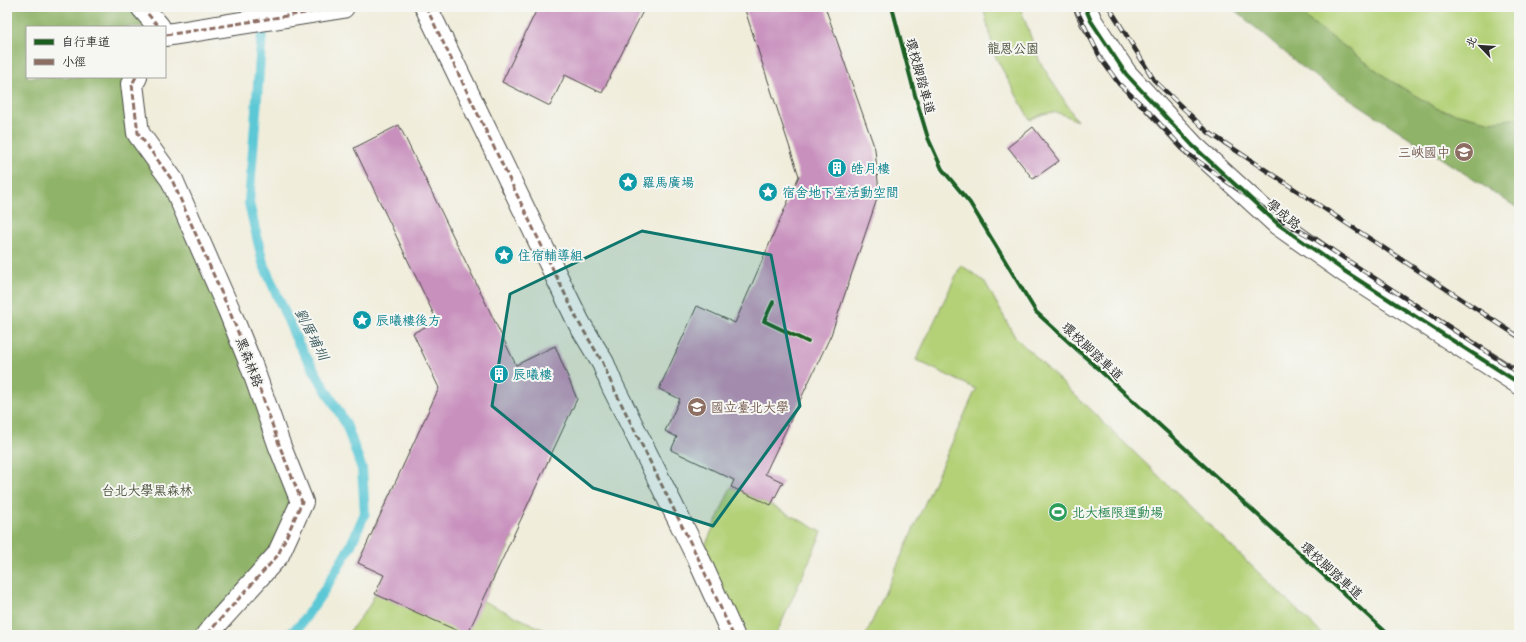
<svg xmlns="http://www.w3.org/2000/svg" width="1526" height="642" font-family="Dekko,'LXGW WenKai TC',sans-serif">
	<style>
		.green { fill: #b4d178; stroke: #707e52 }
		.forest { fill: #8fb368; stroke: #5d6f4a }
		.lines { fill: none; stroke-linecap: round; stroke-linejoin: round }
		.stream { stroke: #5cc8d6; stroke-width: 10 }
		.building { fill: #c890bd }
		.minor-casing { stroke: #494845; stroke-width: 24 }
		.minor { stroke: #fff; stroke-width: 22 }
		.rail-casing { stroke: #2b2b2b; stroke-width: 4.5 }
		.rail { stroke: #f6f6f2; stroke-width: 3; stroke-dasharray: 9; stroke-linecap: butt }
		.quiet { stroke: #8d6e63; stroke-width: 3; stroke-dasharray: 6 3; stroke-linecap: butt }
		.cycleway-casing { stroke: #f6f6f2; stroke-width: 6 }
		.cycleway { stroke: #1b5e20; stroke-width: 4 }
		.marked { fill: #0f766e; fill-opacity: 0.2; stroke: #0f766e; stroke-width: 3; stroke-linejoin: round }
		.labels { text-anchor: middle; stroke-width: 4; stroke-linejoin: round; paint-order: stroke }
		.park-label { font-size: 13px; fill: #4d543e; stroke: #f6f6f2 }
		.street-label { font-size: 13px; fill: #2b2b2b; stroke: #f6f6f2 }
		.education-label { font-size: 13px; fill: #785e54; stroke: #f6f6f2; text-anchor: end }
		.culture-label { font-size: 13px; fill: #0d838f; stroke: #f6f6f2; text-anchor: start }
		.leisure-label { font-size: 13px; fill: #27864d; stroke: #f6f6f2; text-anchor: start }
		.water-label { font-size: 14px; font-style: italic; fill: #3a5a5e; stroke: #f6f6f2 }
	</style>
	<rect width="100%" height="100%" fill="#f6f6f2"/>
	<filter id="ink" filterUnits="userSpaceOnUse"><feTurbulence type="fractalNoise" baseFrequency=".025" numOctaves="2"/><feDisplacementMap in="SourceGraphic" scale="8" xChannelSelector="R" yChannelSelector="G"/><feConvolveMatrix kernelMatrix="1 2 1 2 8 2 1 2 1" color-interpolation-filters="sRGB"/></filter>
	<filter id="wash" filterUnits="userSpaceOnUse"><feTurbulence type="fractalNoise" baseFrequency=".012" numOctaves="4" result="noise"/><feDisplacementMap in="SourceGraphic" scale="16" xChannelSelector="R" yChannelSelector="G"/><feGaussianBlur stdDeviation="0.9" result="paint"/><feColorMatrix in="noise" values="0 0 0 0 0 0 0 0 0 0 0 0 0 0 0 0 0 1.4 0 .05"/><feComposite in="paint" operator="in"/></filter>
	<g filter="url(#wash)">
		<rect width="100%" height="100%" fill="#f0eddb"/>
		<!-- green -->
		<path class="green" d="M983,7H1020L1040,62L1077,121C1058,111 1050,109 1030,120L995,56Z
			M1291,7H1519V118L1491,122L1438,109L1391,81Z
			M961,265L985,282L1015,337L1323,635H866L976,389L916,360Z
			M395,483L513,538L483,601L555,635H347L369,606L384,575L358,563Z
			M731,487L771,505L822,532L776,635H733L699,560Z"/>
		<!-- forest -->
		<path class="forest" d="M7,7H142L159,27H27V77H136L138,133L173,180L302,502L207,635H7Z
			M1231,7H1291L1391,81L1438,109L1491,122L1519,118V209L1307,71Z"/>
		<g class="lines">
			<!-- stream -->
			<path class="stream" d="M263,19L249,203L263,263L298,343L346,424L362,469L365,513L350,547L325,589L301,624L289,635"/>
		</g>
		<g id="blocks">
			<!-- building -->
			<path class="building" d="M538,7H645L602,93L565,75L550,106L502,82Z
				M744,7H825L875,149L879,193L831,335L765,474L783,482L771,505L731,487L734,480L671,450L677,437L665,431L680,399L659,389L697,306L735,323L799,176Z
				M399,125L516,365L555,346L577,399L467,635L375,594L384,575L358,563L439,388L413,333L437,321L354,148Z
				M1033,127L1059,161L1033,179L1008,147Z"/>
		</g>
	</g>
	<g filter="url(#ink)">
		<use href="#blocks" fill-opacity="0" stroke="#494845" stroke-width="1"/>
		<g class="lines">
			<!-- minor casing -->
			<g class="minor-casing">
				<path id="minor" d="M142,7L159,27
					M426,7L579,323L603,363L612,385L699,560L733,635
					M1085,7L1091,21L1126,74L1193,146L1278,224L1346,272L1519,383
					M166,35L343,7
					M136,77L132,84L138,133L172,180L229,310L252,367L280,447L302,502L278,555L216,624L207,635"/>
			</g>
			<!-- minor -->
			<use href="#minor" class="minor"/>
			<!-- rail casing -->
			<g class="rail-casing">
				<path id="rail" d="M1075,7L1101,59L1119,84L1147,110L1187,153L1283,222L1315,239L1519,373
					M1109,7L1154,80L1208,132L1519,337"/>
			</g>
			<!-- rail -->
			<use href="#rail" class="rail"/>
			<!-- quiet -->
			<path class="quiet" d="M142,7L159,27
				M426,7L579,323L603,363L612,385L699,560L733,635
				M166,35L343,7
				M136,77L132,84L138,133L172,180L229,310L252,367L280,447L302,502L278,555L216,624L207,635"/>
			<!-- cycleway casing -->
			<g class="cycleway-casing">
				<path id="cycleway" d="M892,7L915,95L928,138L942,169L970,203L1036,312L1389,635
					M1085,7L1091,21L1126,74L1193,146L1278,224L1346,272L1519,383
					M773,302L764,321L808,342"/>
			</g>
			<!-- cycleway -->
			<use href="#cycleway" class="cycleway"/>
		</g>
	</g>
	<!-- marked area -->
	<path class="marked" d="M642,231L771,255L800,406L713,526L593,488L492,406L510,294Z"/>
	<!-- icons -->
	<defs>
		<g id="school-disc" transform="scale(1)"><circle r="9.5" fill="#8d6e63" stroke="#f6f6f2"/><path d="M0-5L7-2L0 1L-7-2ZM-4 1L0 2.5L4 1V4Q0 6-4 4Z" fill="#fff"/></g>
		<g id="building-disc" transform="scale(1)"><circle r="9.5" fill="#0f9aa8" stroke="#f6f6f2"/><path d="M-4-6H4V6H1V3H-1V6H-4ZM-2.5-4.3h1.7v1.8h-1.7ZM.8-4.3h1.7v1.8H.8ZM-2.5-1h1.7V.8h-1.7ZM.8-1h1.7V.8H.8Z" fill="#fff"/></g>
		<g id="sight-disc" transform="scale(1)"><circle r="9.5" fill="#0f9aa8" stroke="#f6f6f2"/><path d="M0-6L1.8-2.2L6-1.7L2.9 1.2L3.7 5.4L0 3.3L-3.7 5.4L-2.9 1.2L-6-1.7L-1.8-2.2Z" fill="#fff"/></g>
		<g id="university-disc" transform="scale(1)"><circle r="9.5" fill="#8d6e63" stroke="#f6f6f2"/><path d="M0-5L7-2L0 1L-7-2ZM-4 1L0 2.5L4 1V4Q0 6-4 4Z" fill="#fff"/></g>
		<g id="stadium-disc" transform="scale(1)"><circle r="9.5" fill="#2e9e5b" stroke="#f6f6f2"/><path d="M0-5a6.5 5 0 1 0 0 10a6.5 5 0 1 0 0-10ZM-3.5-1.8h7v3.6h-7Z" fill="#fff"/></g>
	</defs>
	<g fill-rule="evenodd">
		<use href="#school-disc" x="1464" y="152"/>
		<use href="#building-disc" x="837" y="168"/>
		<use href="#sight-disc" x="628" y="182"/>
		<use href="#sight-disc" x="768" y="192"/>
		<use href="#sight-disc" x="504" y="255"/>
		<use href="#sight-disc" x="362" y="320"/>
		<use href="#building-disc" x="499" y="374"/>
		<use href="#university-disc" x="697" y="407"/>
		<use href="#stadium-disc" x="1058" y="512"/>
	</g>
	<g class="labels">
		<!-- park labels -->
		<g class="park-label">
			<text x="1013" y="53">龍恩公園</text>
			<text x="147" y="495">台北大學黒森林</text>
		</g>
		<!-- street labels -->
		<g class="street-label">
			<text transform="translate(921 76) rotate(75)" y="5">環校脚踏車道</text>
			<text transform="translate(1284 214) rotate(39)" y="5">學成路</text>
			<text transform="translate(1093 351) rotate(43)" y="5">環校脚踏車道</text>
			<text transform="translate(250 362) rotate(69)" y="5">黑森林路</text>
			<text transform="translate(1332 570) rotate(42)" y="5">環校脚踏車道</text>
		</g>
		<!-- education labels -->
		<g class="education-label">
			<text x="1450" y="157">三峽國中</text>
			<text x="711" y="412" text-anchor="start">國立臺北大學</text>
		</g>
		<!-- culture labels -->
		<g class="culture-label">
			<text x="851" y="173">皓月樓</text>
			<text x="642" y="187">羅馬廣場</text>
			<text x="782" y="197">宿舍地下室活動空間</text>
			<text x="518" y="260">住宿輔導組</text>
			<text x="376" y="325">辰曦樓後方</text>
			<text x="513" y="379">辰曦樓</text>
		</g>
		<!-- leisure labels -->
		<g class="leisure-label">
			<text x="1072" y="517">北大極限運動場</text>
		</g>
		<!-- water labels -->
		<g class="water-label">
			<text transform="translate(312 334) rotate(63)" y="5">劉厝埔圳</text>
		</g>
	</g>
	<!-- margin -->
	<rect width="1526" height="642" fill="none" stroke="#f6f6f2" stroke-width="24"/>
	<!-- legend -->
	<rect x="26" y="26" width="140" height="52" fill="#f6f6f2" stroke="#a5a5a2"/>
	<rect x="34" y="39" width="20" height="6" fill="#1b5e20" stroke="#a5a5a2"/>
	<text x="62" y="46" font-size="12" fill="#2b2b2b">自行車道</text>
	<rect x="34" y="59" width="20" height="6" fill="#8d6e63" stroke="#a5a5a2"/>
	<text x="62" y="66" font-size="12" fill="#2b2b2b">小徑</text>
	<!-- north arrow -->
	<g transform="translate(1480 46) rotate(295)" stroke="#f6f6f2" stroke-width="3" paint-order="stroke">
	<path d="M0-3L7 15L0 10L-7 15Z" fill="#2b2b2b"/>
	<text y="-6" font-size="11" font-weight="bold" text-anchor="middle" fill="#2b2b2b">北</text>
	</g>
</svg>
